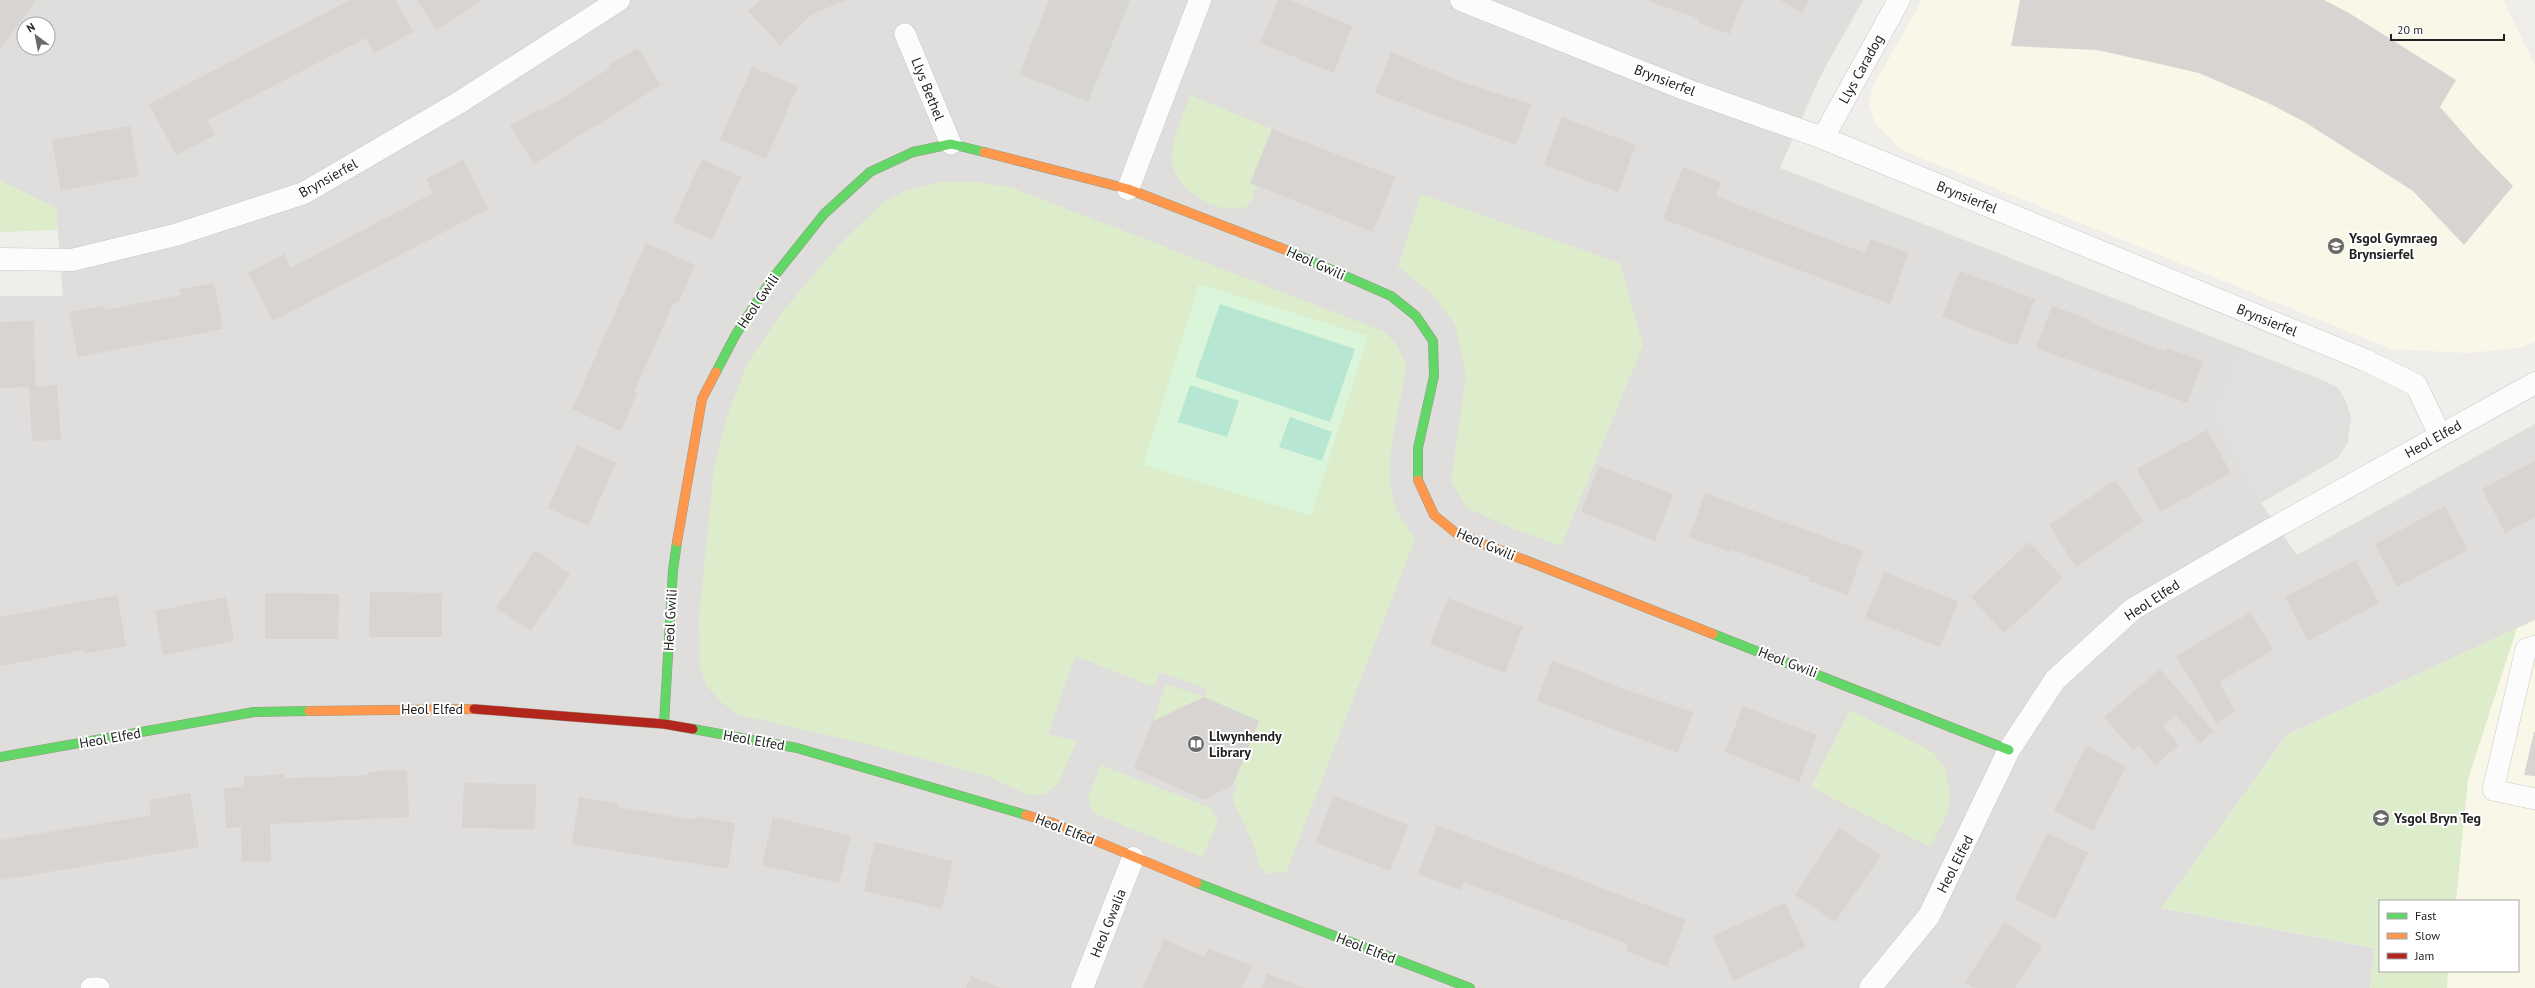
<svg xmlns="http://www.w3.org/2000/svg" width="2535" height="988" font-family="'PT Sans',sans-serif">
	<style>
		.residential { fill: #dfdedc; fill-rule: evenodd }
		.education { fill: #f8f7e8; fill-rule: evenodd }
		.religious { fill: #dededc }
		.grass { fill: #ddeccb }
		.park { fill: #daf5da }
		.pitch { fill: #b7e6d2 }
		.parking { fill: #e0dfde }
		.building { fill: #d7d4d2 }
		.lines { fill: none; stroke-linecap: round; stroke-linejoin: round }
		.lane-casing { stroke: #c9c8c7; stroke-width: 22 }
		.street-casing { stroke: #c9c8c7; stroke-width: 23 }
		.fast-casing { stroke: #999a82; stroke-width: 10 }
		.slow-casing { stroke: #999a82; stroke-width: 10 }
		.jam-casing { stroke: #999a82; stroke-width: 10 }
		.lane { stroke: #fdfcfc; stroke-width: 21 }
		.street { stroke: #fdfcfc; stroke-width: 22 }
		.fast { stroke: #63d668; stroke-width: 9 }
		.slow { stroke: #ff974d; stroke-width: 9 }
		.jam { stroke: #b3261e; stroke-width: 9 }
		.labels { text-anchor: middle; stroke-width: 4; stroke-linejoin: round; paint-order: stroke }
		.street-label { font-size: 14px; fill: #222; stroke: #fff }
		.poi-label { font-size: 14px; font-weight: bold; fill: #222; stroke: #fff; text-anchor: start }
	</style>
	<rect width="100%" height="100%" fill="#f0eeeb"/>
	<!-- residential -->
	<path class="residential" d="M0,0H1863L1820,77L1780,168L2241,348L2213,416L2261,503L2297,555L2535,424V620L2287,735L2163,908L2375,948L2370,988H0V296H63L56,208L0,181ZM24,24H48V48H24Z"/>
	<!-- education -->
	<path class="education" d="M1922,0H2503L2535,65V342L2518,348L2467,353L2391,349L1901,150L1875,123L1869,104L1872,88Z
		M2535,620V988H2370L2375,948L2162,908L2287,735ZM2380,901H2518V971H2380Z"/>
	<!-- religious -->
	<path class="religious" d="M1020,0H1162L1116,131L1110,135L1097,141H1080L1025,126L969,122Z"/>
	<!-- grass -->
	<path class="grass" d="M1190,95L1272,129L1251,183L1256,186L1253,198L1246,207C1238,208 1227,210 1219,207C1198,201 1173,182 1172,160C1171,139 1184,114 1190,95Z
		M0,181L56,208L58,230L0,232Z
		M940,182H976L1010,187L1383,331C1395,340 1400,351 1406,365C1401,410 1378,471 1398,513C1403,522 1410,530 1415,539L1286,873L1275,871L1268,875L1259,866L1255,848L1232,798L1237,786L1233,785L1259,721L1204,697L1153,721L1166,684L1204,697L1208,689L1160,672L1154,687L1075,656L1048,734L1077,741L1057,785L1044,795H1028L988,776L866,744L739,715L721,702L707,686L700,668L699,619L714,468L727,417L747,364L783,311L838,246L883,202L908,190Z
		M1421,194L1620,263L1643,345L1561,546L1509,527L1467,508L1451,481L1466,376L1455,324L1432,294L1398,267Z
		M2517,628L2468,779L2456,901H2380V971H2448L2447,988H2370L2375,948L2162,908L2287,735Z
		M1850,710L1933,752L1945,769L1950,793L1948,812L1930,847L1811,787Z
		M1101,765L1211,808L1218,822L1202,857L1093,813L1088,797Z"/>
	<!-- park -->
	<path class="park" d="M1199,284L1368,336L1311,516L1143,465Z"/>
	<!-- pitch -->
	<path class="pitch" d="M1220,304L1355,349L1330,422L1195,377Z
		M1190,385L1239,401L1227,437L1178,422Z
		M1290,417L1332,432L1322,461L1279,447Z"/>
	<!-- parking -->
	<path class="parking" d="M2241,348L2325,381L2338,388L2346,401L2351,418L2348,442L2338,458L2261,503L2213,416Z"/>
	<!-- building -->
	<path class="building" d="M0,0H32L35,2L0,49Z
		M350,0H396L413,32L374,53L366,38L207,120L215,135L176,155L149,104Z
		M417,0H482L436,30Z
		M760,0H847L812,14L780,45L748,11Z
		M1049,0H1130L1088,102L1019,74Z
		M1278,0H1289L1352,26L1334,73L1260,43Z
		M1646,0H1743L1730,34L1698,23L1699,19Z
		M1780,0H1809L1802,13Z
		M2020,0H2324L2349,13L2456,80L2440,107L2477,149L2513,186L2464,245L2413,191L2303,121L2268,103L2199,73L2160,64L2097,50L2011,46Z
		M638,48L661,85L534,164L510,126L540,108L541,111L610,68L609,65Z
		M1391,52L1459,81L1531,104L1516,145L1375,93Z
		M752,67L798,86L766,159L720,139Z
		M1562,117L1636,145L1618,192L1544,165Z
		M130,126L139,176L61,191L52,140Z
		M1272,129L1395,177L1373,232L1250,183Z
		M702,159L741,177L712,240L673,222Z
		M463,160L488,209L273,321L248,273L285,254L291,268L433,193L426,179Z
		M1683,167L1721,182L1716,196L1790,225L1865,253L1871,239L1909,253L1890,304L1663,219Z
		M646,243L695,265L678,303L674,302L634,392L637,393L621,431L572,409Z
		M1960,271L2035,299L2017,346L1942,317Z
		M214,283L223,329L78,357L69,312L103,306L104,310L181,295L180,289Z
		M2052,306L2091,320L2090,323L2165,351L2167,348L2203,361L2187,403L2036,348Z
		M34,321L35,387L57,385L61,440L32,441L29,387L0,388V322Z
		M2207,430L2231,473L2160,512L2137,469Z
		M577,445L616,463L588,526L548,508Z
		M2535,461V517L2505,533L2482,489Z
		M1599,466L1673,494L1655,541L1581,512Z
		M2115,480L2143,521L2076,567L2049,525Z
		M1705,493L1863,551L1848,595L1809,581L1810,578L1731,549L1730,552L1689,537Z
		M2445,506L2468,550L2397,587L2375,544Z
		M2029,542L2063,578L2004,633L1971,597Z
		M535,550L570,574L531,631L496,608Z
		M2356,560L2379,603L2308,641L2285,597Z
		M1884,572L1958,601L1940,647L1865,618Z
		M370,592L442,593V637H369Z
		M265,593L339,594L338,639H265Z
		M117,595L126,646L84,654L83,650L0,666V617Z
		M226,597L234,641L163,655L155,611Z
		M1448,598L1523,627L1505,673L1430,644Z
		M2251,612L2273,650L2219,682L2235,711L2216,723L2176,656Z
		M1552,660L1621,688L1693,712L1678,753L1537,701Z
		M2160,669L2213,731L2200,743L2176,715L2163,726L2179,745L2155,765L2139,746L2133,750L2104,717Z
		M1204,697L1259,721L1233,785L1204,800L1134,768L1153,721Z
		M1743,706L1817,735L1799,782L1725,752Z
		M2534,732H2535V776L2524,775Z
		M2086,746L2126,766L2093,831L2054,811Z
		M407,770L409,817L270,824L271,861L242,862L241,827L226,828L224,788L244,787V777L285,774V778L328,777L368,775V772Z
		M464,783L536,784L535,829L462,828Z
		M190,793L199,847L0,880V840L151,815L149,800Z
		M1334,796L1408,825L1390,871L1315,842Z
		M579,797L619,804L618,807L696,820L697,816L735,823L728,869L572,844Z
		M773,817L851,836L839,883L762,865Z
		M1437,825L1686,920L1667,967L1626,951L1628,944L1464,882L1461,890L1418,874Z
		M1839,828L1881,856L1835,922L1795,895Z
		M2047,833L2088,853L2055,919L2015,899Z
		M875,842L953,861L942,909L864,891Z
		M1785,903L1806,947L1733,981L1713,936Z
		M2004,922L2042,946L2015,988H1974L1965,982Z
		M1164,939L1205,957L1208,948L1252,966L1242,988H1143Z
		M1267,973L1305,988H1261Z
		M971,976L1001,988H966Z"/>
	<g class="lines">
		<!-- lane casing -->
		<g class="lane-casing">
			<path id="lane" d="M905,34L951,144
				M2535,646L2526,649L2493,790L2535,799
				M91,988H99"/>
		</g>
		<!-- street casing -->
		<g class="street-casing">
			<path id="street" d="M1461,0L1687,90L1823,138L2365,360L2416,385L2440,435
				M1823,138L1899,0
				M1128,189L1200,0
				M0,259L72,260L175,235L304,193L460,102L619,0
				M1082,988L1133,858
				M1870,988L1929,916L2009,750L2055,680L2133,609L2261,535L2535,383"/>
		</g>
		<!-- fast casing -->
		<g class="fast-casing">
			<path id="fast" d="M1286,250L1391,296L1416,316L1433,341L1434,376L1418,448V480
				M716,372L736,334L772,279L824,214L870,172L913,152L951,144L984,152
				M1713,634L2009,750
				M664,724L673,570L677,542
				M693,729L797,748L1026,815
				M0,757L254,712L309,711
				M1197,883L1470,988"/>
		</g>
		<!-- slow casing -->
		<g class="slow-casing">
			<path id="slow" d="M984,152L1128,189L1286,250
				M1418,480L1434,515L1456,533L1713,634
				M677,542L702,399L716,372
				M309,711L474,709
				M1026,815L1053,823L1197,883"/>
		</g>
		<!-- jam casing -->
		<g class="jam-casing">
			<path id="jam" d="M474,709L664,724L693,729"/>
		</g>
		<!-- lane -->
		<use href="#lane" class="lane"/>
		<!-- street -->
		<use href="#street" class="street"/>
		<!-- fast -->
		<use href="#fast" class="fast"/>
		<!-- slow -->
		<use href="#slow" class="slow"/>
		<!-- jam -->
		<use href="#jam" class="jam"/>
	</g>
	<!-- icons -->
	<defs>
		<g id="school-disc" transform="scale(0.9)"><circle r="9.5" fill="#6a6968" stroke="#fff"/><path d="M0-5L7-2L0 1L-7-2ZM-4 1L0 2.5L4 1V4Q0 6-4 4Z" fill="#fff"/></g>
		<g id="library-disc" transform="scale(0.9)"><circle r="9.5" fill="#6a6968" stroke="#fff"/><path d="M-6-4Q-3-5.5-.7-3.5V5Q-3 3-6 4ZM6-4Q3-5.5 .7-3.5V5Q3 3 6 4Z" fill="#fff"/></g>
	</defs>
	<g fill-rule="evenodd">
		<use href="#school-disc" x="2336" y="246"/>
		<use href="#library-disc" x="1196" y="744"/>
		<use href="#school-disc" x="2381" y="818"/>
	</g>
	<g class="labels">
		<!-- street labels -->
		<g class="street-label">
			<text transform="translate(1861 69) rotate(-61)" y="5">Llys Caradog</text>
			<text transform="translate(1665 80) rotate(21)" y="5">Brynsierfel</text>
			<text transform="translate(928 89) rotate(68)" y="5">Llys Bethel</text>
			<text transform="translate(328 178) rotate(-29)" y="5">Brynsierfel</text>
			<text transform="translate(1967 197) rotate(22)" y="5">Brynsierfel</text>
			<text transform="translate(1316 263) rotate(24)" y="5">Heol Gwili</text>
			<text transform="translate(758 301) rotate(-56)" y="5">Heol Gwili</text>
			<text transform="translate(2267 320) rotate(22)" y="5">Brynsierfel</text>
			<text transform="translate(2433 439) rotate(-29)" y="5">Heol Elfed</text>
			<text transform="translate(1486 544) rotate(23)" y="5">Heol Gwili</text>
			<text transform="translate(2152 600) rotate(-33)" y="5">Heol Elfed</text>
			<text transform="translate(670 620) rotate(-87)" y="5">Heol Gwili</text>
			<text transform="translate(1788 662) rotate(21)" y="5">Heol Gwili</text>
			<text x="432" y="714">Heol Elfed</text>
			<text transform="translate(110 738) rotate(-10)" y="5">Heol Elfed</text>
			<text transform="translate(754 740) rotate(10)" y="5">Heol Elfed</text>
			<text transform="translate(1065 829) rotate(21)" y="5">Heol Elfed</text>
			<text transform="translate(1955 864) rotate(-63)" y="5">Heol Elfed</text>
			<text transform="translate(1108 923) rotate(-68)" y="5">Heol Gwalia</text>
			<text transform="translate(1366 948) rotate(21)" y="5">Heol Elfed</text>
		</g>
		<!-- poi labels -->
		<g class="poi-label">
			<text x="2349" y="243">Ysgol Gymraeg<tspan x="2349" dy="16">Brynsierfel</tspan></text>
			<text x="1209" y="741">Llwynhendy<tspan x="1209" dy="16">Library</tspan></text>
			<text x="2394" y="823">Ysgol Bryn Teg</text>
		</g>
	</g>
	<!-- legend -->
	<rect x="2379" y="900" width="140" height="72" fill="#ffffff" stroke="#a7a7a7"/>
	<rect x="2387" y="913" width="20" height="6" fill="#63d668" stroke="#a7a7a7"/>
	<text x="2415" y="920" font-size="12" fill="#222222">Fast</text>
	<rect x="2387" y="933" width="20" height="6" fill="#ff974d" stroke="#a7a7a7"/>
	<text x="2415" y="940" font-size="12" fill="#222222">Slow</text>
	<rect x="2387" y="953" width="20" height="6" fill="#b3261e" stroke="#a7a7a7"/>
	<text x="2415" y="960" font-size="12" fill="#222222">Jam</text>
	<!-- north arrow -->
	<g transform="translate(36 36) rotate(328)"><circle r="19" fill="#ffffff" stroke="#a7a7a7"/>
	<path d="M0-3L7 15L0 10L-7 15Z" fill="#6a6968"/>
	<text y="-6" font-size="11" font-weight="bold" text-anchor="middle" fill="#222222">N</text>
	</g>
	<!-- scale -->
	<path d="M2391 34v6h113v-6" fill="none" stroke="#222222" stroke-width="2"/>
	<text x="2397" y="34" font-size="12" fill="#222222" stroke="#ffffff" stroke-width="3" paint-order="stroke">20 m</text>
</svg>
